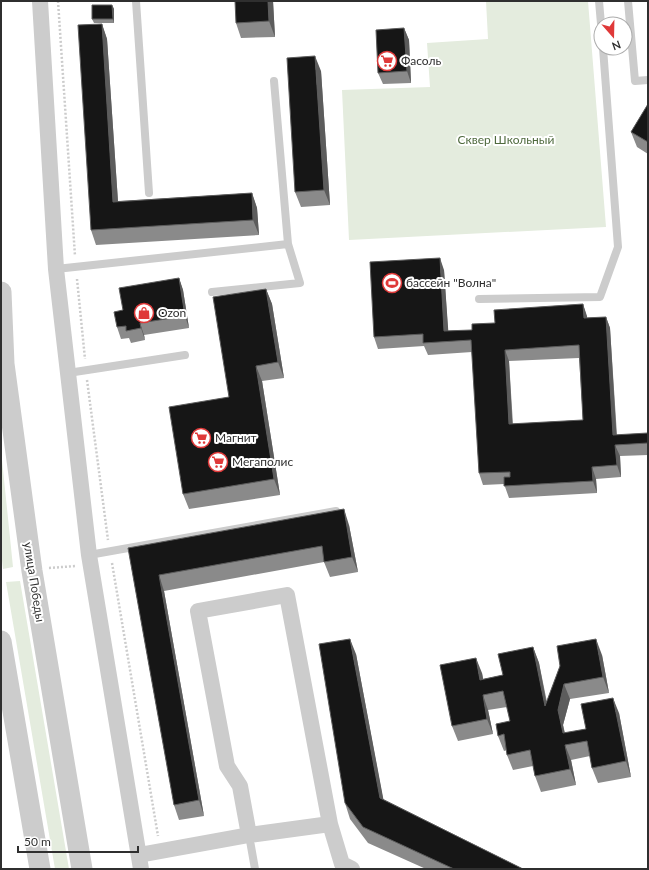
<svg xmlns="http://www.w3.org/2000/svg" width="649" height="870" font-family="Lato,sans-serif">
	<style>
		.green { fill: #e4ecde }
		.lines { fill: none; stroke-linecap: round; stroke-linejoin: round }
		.path { stroke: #ccc; stroke-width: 2.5; stroke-dasharray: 2 2; stroke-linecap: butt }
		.service { stroke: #ccc; stroke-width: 8 }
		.minor { stroke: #ccc; stroke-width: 16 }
		.tertiary { stroke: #ccc; stroke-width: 21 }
		.wall { fill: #8a8a8a; fill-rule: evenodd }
		.shaded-wall { fill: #5c5c5c }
		.building { fill: #161616; stroke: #5c5c5c; fill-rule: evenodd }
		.labels { text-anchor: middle; stroke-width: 4; stroke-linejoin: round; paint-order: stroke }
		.poi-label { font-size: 12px; fill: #2f2f2f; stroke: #fff; text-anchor: start }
		.park-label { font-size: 12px; fill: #4f6a3e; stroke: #fff }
		.street-label { font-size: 12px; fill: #2f2f2f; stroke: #fff }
	</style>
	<rect width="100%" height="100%" fill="#fff"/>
	<!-- green -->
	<path class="green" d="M486,1H588L606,227L349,240L342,90L430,87L427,43L488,39Z
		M1,450L13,567L3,569L1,552Z
		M20,581L69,869H55L6,582Z"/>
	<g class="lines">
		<!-- path -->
		<path class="path" d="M58,1L75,256
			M77,279L85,359
			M87,380L108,540
			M112,563L158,836
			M49,568L76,566"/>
		<!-- service -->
		<path class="service" d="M136,1L149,193
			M599,1L601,24
			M628,1L635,81L648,80
			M56,269L288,244L274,81
			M212,292L300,283L288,244
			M479,299L600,297L618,247L603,48
			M68,373L185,355
			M89,555L336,511
			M249,835L255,869"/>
		<!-- minor -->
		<path class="minor" d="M40,1L56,269L89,555L141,869
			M330,824L342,864L352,869
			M139,855L249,835L330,824L287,595L198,611L227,766L240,786L249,835"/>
		<!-- tertiary -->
		<path class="tertiary" d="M1,292L4,364L32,571L82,869
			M1,641L40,869"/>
	</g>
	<!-- wall -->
	<path class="wall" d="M273,1L275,37L241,38L236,23Z
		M112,5L114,9V23H94L92,19Z
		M102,24L107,39L118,201L252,193L257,208L259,235L96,245L91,230Z
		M404,28L409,40L411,83L383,84L378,73Z
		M321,71L330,205L301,207L295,192Z
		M648,104V154L637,147L631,132Z
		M444,270L448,331L472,330L495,323L583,304L587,318L606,317L610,328L617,435L648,443V455L620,456L621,477L596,479L597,493L509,498L504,484L483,485L479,473L472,352L428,355L424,346L378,349L374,337ZM579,358L583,420L513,424L509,361Z
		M179,278L183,290L189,328L144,335L145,340L131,343L129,338L121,339L117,327L123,310Z
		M266,289L272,304L284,378L262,381L280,495L189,509L183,494L229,397Z
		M349,525L358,572L330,577L324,562L164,591L204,816L179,820L174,805L128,548Z
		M533,647L539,663L547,702L560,666L602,655L609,693L570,699L563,725L565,733L586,729L619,713L631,777L598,783L592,768L590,756L571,760L576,785L541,792L535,776L533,766L513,770L507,755V750L504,751L498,736L510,721L507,707L488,710L493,734L458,741L452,726L482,673L483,679L503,675Z
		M356,654L383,799L523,869H426L368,843L350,819L345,803Z"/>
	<!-- shaded-wall -->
	<path class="shaded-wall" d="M268,1H273L275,37L269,21Z
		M112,5L114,9V23L113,19Z
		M102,24L107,39L119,217L113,202Z
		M404,28L409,40L411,83L407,71Z
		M315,56L321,71L330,205L324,190Z
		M252,193L257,208L259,235L253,220Z
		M440,258L444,270L449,341L444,331Z
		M179,278L183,290L189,328L185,316Z
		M266,289L272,304L284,378L278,362Z
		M583,304L587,316L588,330L584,318Z
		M606,317L610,328L617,444L613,435Z
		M140,323L144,335L145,340L141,328Z
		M505,350L509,361L513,436L509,424Z
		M256,366L262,381L280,495L274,479Z
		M615,445L620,456L621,477L617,465Z
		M592,467L596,479L597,493L593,481Z
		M344,509L349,525L358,572L352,557Z
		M159,575L164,591L204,816L199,800Z
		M350,639L356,654L386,813L380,798Z
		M596,639L602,655L609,693L603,677Z
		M533,647L539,663L550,722L545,706Z
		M476,658L482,673L486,695L480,680Z
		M564,684L570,699L563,725L567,745L563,733L558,710Z
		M483,695L488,710L493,734L487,719Z
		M613,698L619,713L631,777L626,761Z
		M565,745L571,760L576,785L570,769Z"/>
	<!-- building -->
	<path class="building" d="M235,1H268L269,21L236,23Z
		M92,5H112L113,19H92Z
		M102,24L113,202L252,193L253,220L91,230L78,25Z
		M404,28L407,71L378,73L376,30Z
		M315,56L324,190L295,192L287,58Z
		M648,104V142L631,132Z
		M440,258L444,331L472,330V324L495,323L494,310L583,304L584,318L606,317L613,435L648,433V443L615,445L617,465L592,467L593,481L504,486V477H510V472L479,473L471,340L423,343V334L374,337L370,262ZM579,345L583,420L509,424L505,350Z
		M179,278L185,316L140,323L141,328L126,331V326L117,327L114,312L123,310L119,288Z
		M266,289L278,362L256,366L274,479L183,494L169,407L229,397L213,297Z
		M344,509L352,557L324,562L322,546L159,575L199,800L174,805L128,548Z
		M350,639L380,798L523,869H454L363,827L345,803L319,644Z
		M596,639L603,677L564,684L558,710L563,733L586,729L581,704L613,698L626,761L592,768L587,741L565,745L570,769L535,776L530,750L507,755L504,734L498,736L496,724L510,721L503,691L483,695L487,719L452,726L440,665L476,658L480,680L503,675L498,654L533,647L545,706L560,666L557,646Z"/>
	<!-- icons -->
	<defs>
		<g id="supermarket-ring" transform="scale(1)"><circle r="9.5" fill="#fff" stroke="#df3939" stroke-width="1.5"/><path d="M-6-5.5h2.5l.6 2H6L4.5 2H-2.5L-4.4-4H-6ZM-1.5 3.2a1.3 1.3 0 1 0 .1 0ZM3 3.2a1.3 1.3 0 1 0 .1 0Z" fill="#df3939"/></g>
		<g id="stadium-ring" transform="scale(1)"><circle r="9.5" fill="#fff" stroke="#df3939" stroke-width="1.5"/><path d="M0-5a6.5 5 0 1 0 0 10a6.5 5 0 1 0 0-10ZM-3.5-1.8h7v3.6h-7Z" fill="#df3939"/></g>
		<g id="shop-ring" transform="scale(1)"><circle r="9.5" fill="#fff" stroke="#df3939" stroke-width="1.5"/><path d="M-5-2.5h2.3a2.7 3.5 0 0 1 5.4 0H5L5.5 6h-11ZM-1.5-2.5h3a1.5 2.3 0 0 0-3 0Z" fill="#df3939"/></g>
	</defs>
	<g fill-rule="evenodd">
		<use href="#supermarket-ring" x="387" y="61"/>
		<use href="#stadium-ring" x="392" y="283"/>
		<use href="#shop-ring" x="144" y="313"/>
		<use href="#supermarket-ring" x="201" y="438"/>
		<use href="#supermarket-ring" x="218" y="462"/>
	</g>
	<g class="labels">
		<!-- poi labels -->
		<g class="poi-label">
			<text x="401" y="65">Фасоль</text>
			<text x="406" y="287">бассейн "Волна"</text>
			<text x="158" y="317">Ozon</text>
			<text x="215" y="442">Магнит</text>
			<text x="232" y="466">Мегаполис</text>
		</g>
		<!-- park labels -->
		<g class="park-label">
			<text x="506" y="144">Сквер Школьный</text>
		</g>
		<!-- street labels -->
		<g class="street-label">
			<text transform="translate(34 582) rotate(81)" y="4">улица Победы</text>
		</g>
	</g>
	<!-- border -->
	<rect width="649" height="870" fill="none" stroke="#2f2f2f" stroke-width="4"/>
	<!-- north arrow -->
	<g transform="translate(613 36) rotate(160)"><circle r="19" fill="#ffffff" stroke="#acacac"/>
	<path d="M0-3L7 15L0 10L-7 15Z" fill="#df3939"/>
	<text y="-6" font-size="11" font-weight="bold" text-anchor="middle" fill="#2f2f2f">N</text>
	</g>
	<!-- scale -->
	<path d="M18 846v6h120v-6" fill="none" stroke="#2f2f2f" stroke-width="2"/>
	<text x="24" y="846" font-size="12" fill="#2f2f2f" stroke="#ffffff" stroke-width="3" paint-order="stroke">50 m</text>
</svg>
